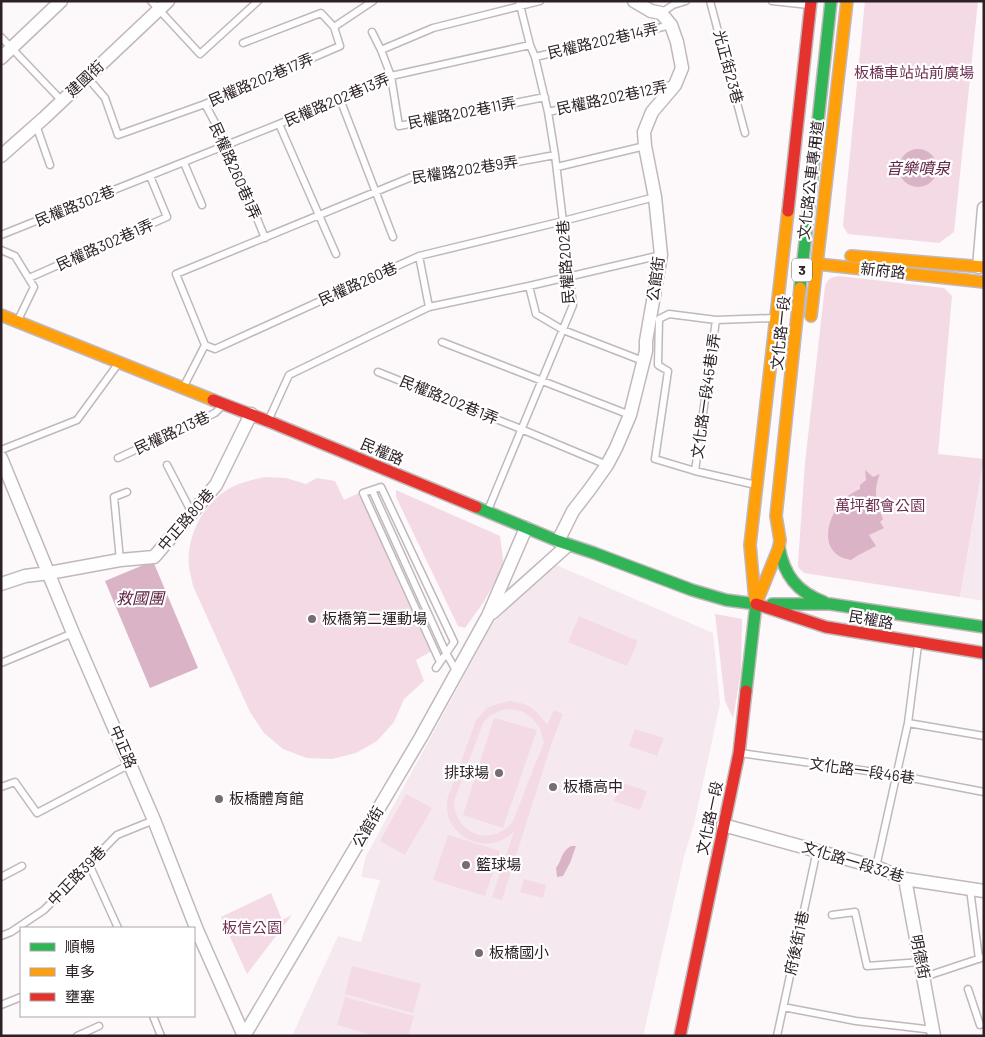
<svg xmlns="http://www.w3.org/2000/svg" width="985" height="1037" font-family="Barlow,'Noto Sans TC',sans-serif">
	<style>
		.built { fill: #f5e9ef }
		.green { fill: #f3dae5; fill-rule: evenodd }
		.water { fill: #dab4c6 }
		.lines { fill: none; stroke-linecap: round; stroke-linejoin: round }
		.lane-casing { stroke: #c0b8bb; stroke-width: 9 }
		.street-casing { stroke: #c0b8bb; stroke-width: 15 }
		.fast-casing { stroke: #c0b8bb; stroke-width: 14 }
		.slow-casing { stroke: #c0b8bb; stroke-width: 14 }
		.jam-casing { stroke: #c0b8bb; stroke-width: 14 }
		.lane { stroke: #fffefe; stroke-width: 6 }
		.street { stroke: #fffefe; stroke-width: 12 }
		.fast { stroke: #30b455; stroke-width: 11 }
		.slow { stroke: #ff9f0a; stroke-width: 11 }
		.jam { stroke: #e5322d; stroke-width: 11 }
		.poi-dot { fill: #766c71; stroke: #fff; stroke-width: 2 }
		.labels { text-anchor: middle; stroke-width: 4.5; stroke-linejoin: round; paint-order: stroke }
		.shield { fill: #fff; stroke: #6c6468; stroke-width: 1 }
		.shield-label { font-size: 14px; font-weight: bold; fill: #2d2127 }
		.street-label { font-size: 15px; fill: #2d2127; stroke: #fff }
		.park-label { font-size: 15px; fill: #6e2e51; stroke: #fff }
		.poi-label { font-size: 15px; fill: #2d2127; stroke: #fff; text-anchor: start }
		.water-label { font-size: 16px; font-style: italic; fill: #5f2144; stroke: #fff }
	</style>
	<rect width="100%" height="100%" fill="#fdf8fa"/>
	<!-- built -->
	<path class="built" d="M984,462V601L960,597Z
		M554,564L713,633L720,704L694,824L684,857L643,1036H292L338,936L361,942L380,880L361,877L366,856L493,623Z"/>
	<!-- green -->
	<path class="green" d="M865,1H978L954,232L939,243L848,234L843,226Z
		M839,276L944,288L952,296L938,454L984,459L960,597L804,573L798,567V563L805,463L825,286C828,279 831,277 839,276Z
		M265,477L286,478L306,484L317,478L335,481L344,500L359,493L432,651L416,660L424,681L404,699L394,722L377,741L356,753L332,759L307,758L283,749L264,733L250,712L193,586C192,580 190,573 189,567C186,538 201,508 224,492C236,483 251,480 265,477Z
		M396,490L500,536L504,566L483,603L465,628L458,626L396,497Z
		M715,614L742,619L741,672L733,718L725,701Z
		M579,616L638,641L627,666L568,642Z
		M509,701C526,702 538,710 547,725L554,710L563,714L552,742L502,900L492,897L514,832C510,835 505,839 500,841C479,849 455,837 448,816C447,810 447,805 447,800L476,720L487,708L494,705ZM509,709L521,711L532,718L540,728L544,742L513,821C492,848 455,835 454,801L483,723C490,715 498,710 509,709Z
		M494,718L537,730L503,828L463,815Z
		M635,729L664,738L657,756L629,746Z
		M620,782L647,791L640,810L614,801Z
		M406,794L432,808L405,855L380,841Z
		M448,835L500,851L485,896L433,880Z
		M524,879L546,885L543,898L520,892Z
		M271,893L282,920L292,915L247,974L221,917Z
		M352,966L421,984L413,1013L345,994Z
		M345,997L414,1016L408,1036H375L337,1025Z"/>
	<!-- water -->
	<path class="water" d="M899 168a19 19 0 1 1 38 0a19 19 0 1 1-38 0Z
		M865,470L873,477L880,474C873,489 876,504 883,519L880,522L884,528L869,535L876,546C867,551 859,554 851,560C847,559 842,558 839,556C819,543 830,514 843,500C848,495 854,492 860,489V485L866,480Z
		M153,561L198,668L150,688L105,581Z
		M571,846H576L570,863L563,876L557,877L556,868C563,859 560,853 571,846Z"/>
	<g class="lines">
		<!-- lane casing -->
		<g class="lane-casing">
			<path id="lane" d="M151,1L200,54L258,1
				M710,1L745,133
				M772,1L809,5
				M661,13L673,5L686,1
				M372,32L381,50L433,28L540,1
				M1,37L62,101
				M243,43L321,13L334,27
				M381,50L391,76L399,126L545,97
				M535,57L671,25
				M87,77L105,98L118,135L205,104L340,46L334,27L373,1
				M340,99L393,237
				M205,104L227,145L265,238
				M548,112L672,85
				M279,124L336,254
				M36,125L50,165
				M184,163L202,205
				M557,167L645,146
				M1,235L279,124L391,76L530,45
				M1,250L15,256L34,287L18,320
				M419,256L429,307
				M29,278L167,217L150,176
				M529,286L536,314L563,330L643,361
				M442,342L630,415
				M205,345L176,274L414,176H442L555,155
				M378,372L521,429L607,465
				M183,388L205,345L215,349L419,256L563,221L655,197
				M268,421L289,375L429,307L529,286L661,255
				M1,450L77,420L118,364
				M118,458L215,413L223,405
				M167,465L192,513
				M695,471L716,320
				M756,485L695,471L655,459L668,371L658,365L659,319L669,314L716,320L773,318
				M372,490L446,653L457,672
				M488,510L573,305L555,155L548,112L535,57L530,45L519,1
				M120,560L114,497L127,492
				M1,663L73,633
				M436,668L454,642L381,487L363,493L440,662
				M908,723L984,736
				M740,753L896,775L984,792
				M1,787L15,782L37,813L130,764
				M89,864L118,928
				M876,867L908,723L918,645
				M1,877L22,866
				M970,889L979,959
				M832,915L855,912L867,966L921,962
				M1,936L11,932L44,910L117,835L154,820
				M924,977L984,957
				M968,989L980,1025
				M1,1005L21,997
				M783,1007L856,1021L934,1030
				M153,1016L161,1036
				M77,1036L99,1026
				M777,1036L817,850"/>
		</g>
		<!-- street casing -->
		<g class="street-casing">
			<path id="street" d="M1,58L61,1
				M1,156L44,118L168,1
				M979,267L984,208
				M1,458L73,633L154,820L197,930L244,1036
				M558,541L573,511L590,489L607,465L616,448L630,415L646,351V341L661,255L655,197L645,146L644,132L652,112L675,85L682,68L677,42L671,25L661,13L651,11L634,1
				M1,584L25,576L49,573L120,560L154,557L216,485L251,414
				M492,613L568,545
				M723,825L876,867L905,879L984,891
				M905,879L934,1036
				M244,1036L421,737L488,616L526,528"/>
		</g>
		<!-- fast casing -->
		<g class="fast-casing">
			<path id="fast" d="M800,288L831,1
				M476,507L558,541L594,553L692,590L726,600L756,604L746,691
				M779,547C784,575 797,592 824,602
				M772,604H830L984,627"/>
		</g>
		<!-- slow casing -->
		<g class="slow-casing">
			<path id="slow" d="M851,256L984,267
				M817,264L984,282
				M1,315L213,400
				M811,316L847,1
				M755,600L750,545L788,211
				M756,604L779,547L780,540L776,516L800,288"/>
		</g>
		<!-- jam casing -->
		<g class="jam-casing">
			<path id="jam" d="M788,211L811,1
				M213,400L268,421L476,507
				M756,604L826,627L984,653
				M680,1036L739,753L746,691"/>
		</g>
		<!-- lane -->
		<use href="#lane" class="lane"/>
		<!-- street -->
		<use href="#street" class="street"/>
		<!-- fast -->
		<use href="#fast" class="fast"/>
		<!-- slow -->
		<use href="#slow" class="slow"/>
		<!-- jam -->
		<use href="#jam" class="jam"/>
	</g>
	<!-- markers -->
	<g class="poi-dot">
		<circle cx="312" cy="619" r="5"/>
		<circle cx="499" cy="773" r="5"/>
		<circle cx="553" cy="787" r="5"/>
		<circle cx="219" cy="799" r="5"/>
		<circle cx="466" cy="865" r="5"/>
		<circle cx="479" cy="953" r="5"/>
	</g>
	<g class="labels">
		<!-- shield labels -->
		<rect class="shield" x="792" y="258.5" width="20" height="23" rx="4"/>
		<g class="shield-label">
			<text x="802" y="275">3</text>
		</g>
		<!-- street labels -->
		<g class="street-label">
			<text transform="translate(603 41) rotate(-13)" y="5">民權路202巷14弄</text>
			<text transform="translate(728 67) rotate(75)" y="5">光正街23巷</text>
			<text transform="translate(85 79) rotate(-43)" y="5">建國街</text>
			<text transform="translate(261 80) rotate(-23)" y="5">民權路202巷17弄</text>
			<text transform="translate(612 98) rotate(-12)" y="5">民權路202巷12弄</text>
			<text transform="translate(337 100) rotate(-23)" y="5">民權路202巷13弄</text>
			<text transform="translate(462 113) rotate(-11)" y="5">民權路202巷11弄</text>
			<text transform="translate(465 170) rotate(-9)" y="5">民權路202巷9弄</text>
			<text transform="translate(235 171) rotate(66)" y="5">民權路260巷1弄</text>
			<text transform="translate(811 180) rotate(-83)" y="5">文化路公車專用道</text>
			<text transform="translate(75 206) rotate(-22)" y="5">民權路302巷</text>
			<text transform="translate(105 245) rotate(-24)" y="5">民權路302巷1弄</text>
			<text transform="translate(566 262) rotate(-94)" y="5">民權路202巷</text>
			<text transform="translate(883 271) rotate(6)" y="5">新府路</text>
			<text transform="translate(656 279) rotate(-82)" y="5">公館街</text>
			<text transform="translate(358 284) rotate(-24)" y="5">民權路260巷</text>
			<text transform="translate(781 333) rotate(-84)" y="5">文化路一段</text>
			<text transform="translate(706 396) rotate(-82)" y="5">文化路一段45巷1弄</text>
			<text transform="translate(449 400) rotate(22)" y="5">民權路202巷1弄</text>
			<text transform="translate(172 433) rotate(-25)" y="5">民權路213巷</text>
			<text transform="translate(382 452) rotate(23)" y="5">民權路</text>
			<text transform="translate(186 520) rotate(-49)" y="5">中正路80巷</text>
			<text transform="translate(871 620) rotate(10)" y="5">民權路</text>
			<text transform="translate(123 747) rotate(67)" y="5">中正路</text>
			<text transform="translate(862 771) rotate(8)" y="5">文化路一段46巷</text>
			<text transform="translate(710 818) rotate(-78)" y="5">文化路一段</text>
			<text transform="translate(368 827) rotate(-59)" y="5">公館街</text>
			<text transform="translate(853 862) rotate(17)" y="5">文化路一段32巷</text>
			<text transform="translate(77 876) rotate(-46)" y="5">中正路39巷</text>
			<text transform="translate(797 943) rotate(-78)" y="5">府後街1巷</text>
			<text transform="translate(920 957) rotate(79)" y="5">明德街</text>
		</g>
		<!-- park labels -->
		<g class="park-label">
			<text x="914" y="78">板橋車站站前廣場</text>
			<text x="880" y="511">萬坪都會公園</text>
			<text x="252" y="933">板信公園</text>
		</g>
		<!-- poi labels -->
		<g class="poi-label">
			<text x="322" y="624">板橋第二運動場</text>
			<text x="489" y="778" text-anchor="end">排球場</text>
			<text x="563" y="792">板橋高中</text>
			<text x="229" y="804">板橋體育館</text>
			<text x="476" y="870">籃球場</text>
			<text x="489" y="958">板橋國小</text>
		</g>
		<!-- water labels -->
		<g class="water-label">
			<text x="918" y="174">音樂噴泉</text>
			<text x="140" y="604">救國團</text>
		</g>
	</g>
	<!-- border -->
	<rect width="985" height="1037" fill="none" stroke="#2d2127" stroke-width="5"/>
	<!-- legend -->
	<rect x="20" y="927" width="175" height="90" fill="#ffffff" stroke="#aba6a9"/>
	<rect x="30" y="943" width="25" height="8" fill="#30b455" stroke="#aba6a9"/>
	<text x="65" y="952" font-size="15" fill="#2d2127">順暢</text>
	<rect x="30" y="968" width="25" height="8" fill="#ff9f0a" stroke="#aba6a9"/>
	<text x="65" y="977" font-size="15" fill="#2d2127">車多</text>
	<rect x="30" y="993" width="25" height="8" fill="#e5322d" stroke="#aba6a9"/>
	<text x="65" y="1002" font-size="15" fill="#2d2127">壅塞</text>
</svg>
